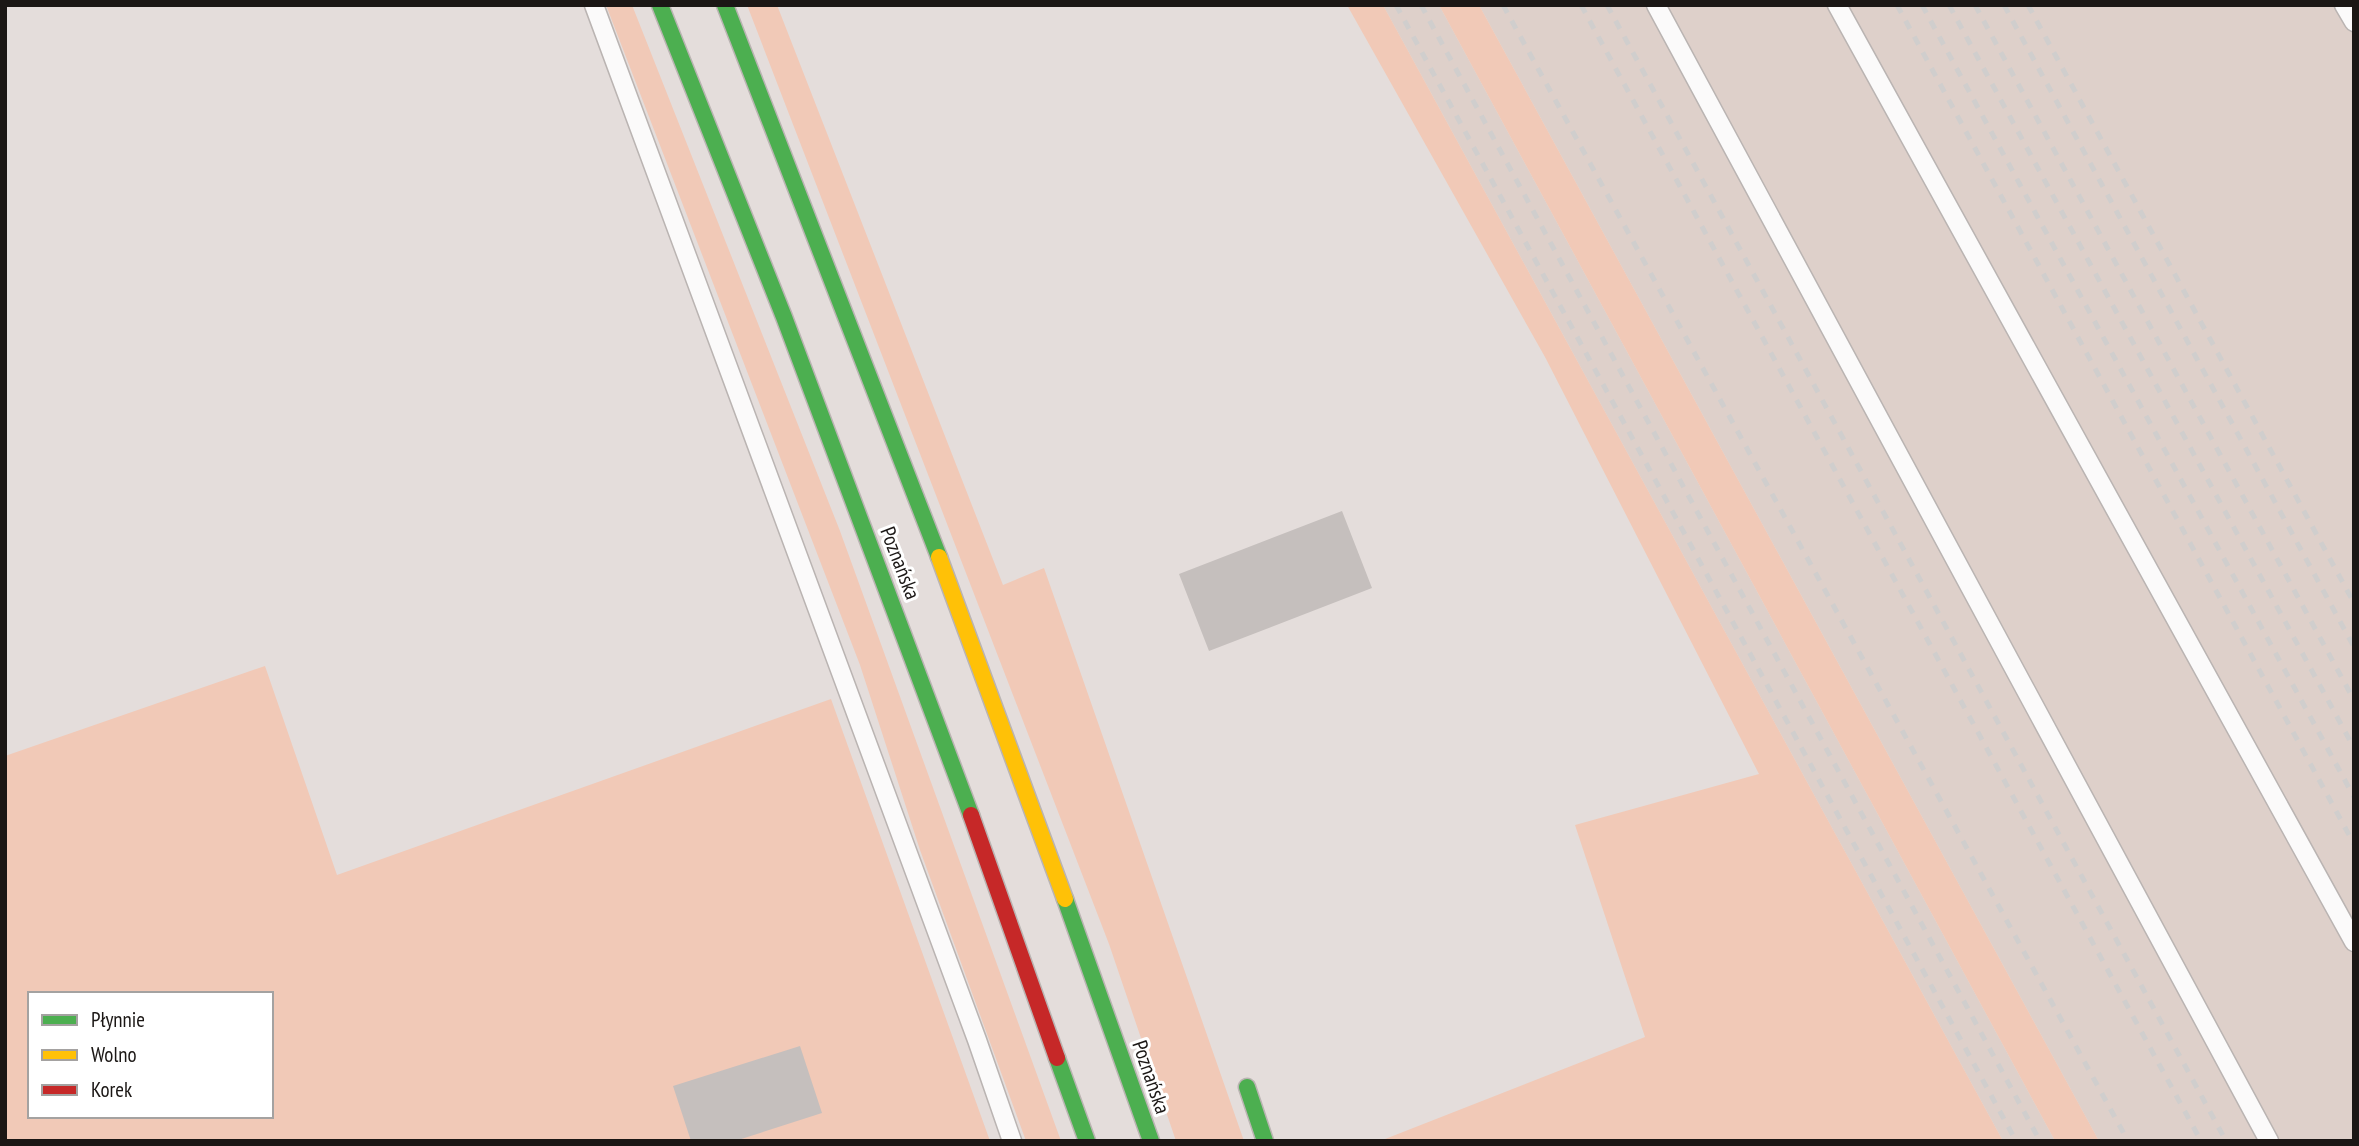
<svg xmlns="http://www.w3.org/2000/svg" width="2359" height="1146" font-family="'PT Sans Narrow',sans-serif">
	<style>
		.built { fill: #ded0ca }
		.green { fill: #f1c9b7; fill-rule: evenodd }
		.building { fill: #c5bfbd }
		.lines { fill: none; stroke-linecap: round; stroke-linejoin: round }
		.lane-casing { stroke: #bab4b2; stroke-width: 21 }
		.fast-casing { stroke: #bab4b2; stroke-width: 19 }
		.slow-casing { stroke: #bab4b2; stroke-width: 19 }
		.jam-casing { stroke: #bab4b2; stroke-width: 19 }
		.lane { stroke: #fbfafa; stroke-width: 18 }
		.fast { stroke: #4caf50; stroke-width: 16 }
		.slow { stroke: #ffc107; stroke-width: 16 }
		.jam { stroke: #c62828; stroke-width: 16 }
		.rail { stroke: #d0cecd; stroke-width: 5; stroke-dasharray: 9 9; stroke-linecap: butt }
		.labels { text-anchor: middle; stroke-width: 6; stroke-linejoin: round; paint-order: stroke }
		.street-label { font-size: 21px; fill: #1b1715; stroke: #fff }
	</style>
	<rect width="100%" height="100%" fill="#e4dddb"/>
	<!-- built -->
	<path class="built" d="M1383,5H1439L2055,1141H2003Z
		M1479,5H2354V1141H2099Z"/>
	<!-- green -->
	<path class="green" d="M606,5H632L840,531L1061,1141H1026L920,850L860,665Z
		M747,5H777L1003,585L1044,568L1244,1141H1176L1109,944Z
		M1347,5H1383L2003,1141H1380L1645,1037L1575,825L1759,774L1545,357Z
		M1439,5H1479L2099,1141H2055Z
		M265,666L337,875L831,699L990,1141H5V756ZM30,994H271V1116H30Z"/>
	<!-- building -->
	<path class="building" d="M1342,511L1372,588L1209,651L1179,574Z
		M800,1046L822,1113L735,1141H691L673,1086Z"/>
	<g class="lines">
		<!-- lane casing -->
		<g class="lane-casing">
			<path id="lane" d="M594,5L977,1040L1012,1141
				M1656,5L2269,1141
				M1837,5L2354,942
				M2344,5L2354,22"/>
		</g>
		<!-- fast casing -->
		<g class="fast-casing">
			<path id="fast" d="M660,5L784,317L971,815
				M725,5L939,557
				M1065,899L1151,1141
				M1057,1058L1087,1141
				M1247,1087L1265,1141"/>
		</g>
		<!-- slow casing -->
		<g class="slow-casing">
			<path id="slow" d="M939,557L1065,899"/>
		</g>
		<!-- jam casing -->
		<g class="jam-casing">
			<path id="jam" d="M971,815L1057,1058"/>
		</g>
		<!-- lane -->
		<use href="#lane" class="lane"/>
		<!-- fast -->
		<use href="#fast" class="fast"/>
		<!-- slow -->
		<use href="#slow" class="slow"/>
		<!-- jam -->
		<use href="#jam" class="jam"/>
		<!-- rail -->
		<path class="rail" d="M1396,5L2016,1141
			M1421,5L2040,1141
			M1503,5L2128,1141
			M1581,5L2201,1141
			M1607,5L2226,1141
			M1897,5L2354,844
			M1922,5L2354,797
			M1949,5L2354,748
			M1975,5L2354,700
			M2004,5L2354,647
			M2028,5L2354,603"/>
	</g>
	<g class="labels">
		<!-- street labels -->
		<g class="street-label">
			<text transform="translate(900 563) rotate(69)" y="7">Poznańska</text>
			<text transform="translate(1151 1077) rotate(71)" y="7">Poznańska</text>
		</g>
	</g>
	<!-- border -->
	<rect width="2359" height="1146" fill="none" stroke="#1b1715" stroke-width="14"/>
	<!-- legend -->
	<rect x="28" y="992" width="245" height="126" fill="#ffffff" stroke="#a4a2a1" stroke-width="2"/>
	<rect x="42" y="1015" width="35" height="10" fill="#4caf50" stroke="#a4a2a1" stroke-width="2"/>
	<text x="91" y="1027" font-size="21" fill="#1b1715">Płynnie</text>
	<rect x="42" y="1050" width="35" height="10" fill="#ffc107" stroke="#a4a2a1" stroke-width="2"/>
	<text x="91" y="1062" font-size="21" fill="#1b1715">Wolno</text>
	<rect x="42" y="1085" width="35" height="10" fill="#c62828" stroke="#a4a2a1" stroke-width="2"/>
	<text x="91" y="1097" font-size="21" fill="#1b1715">Korek</text>
</svg>
